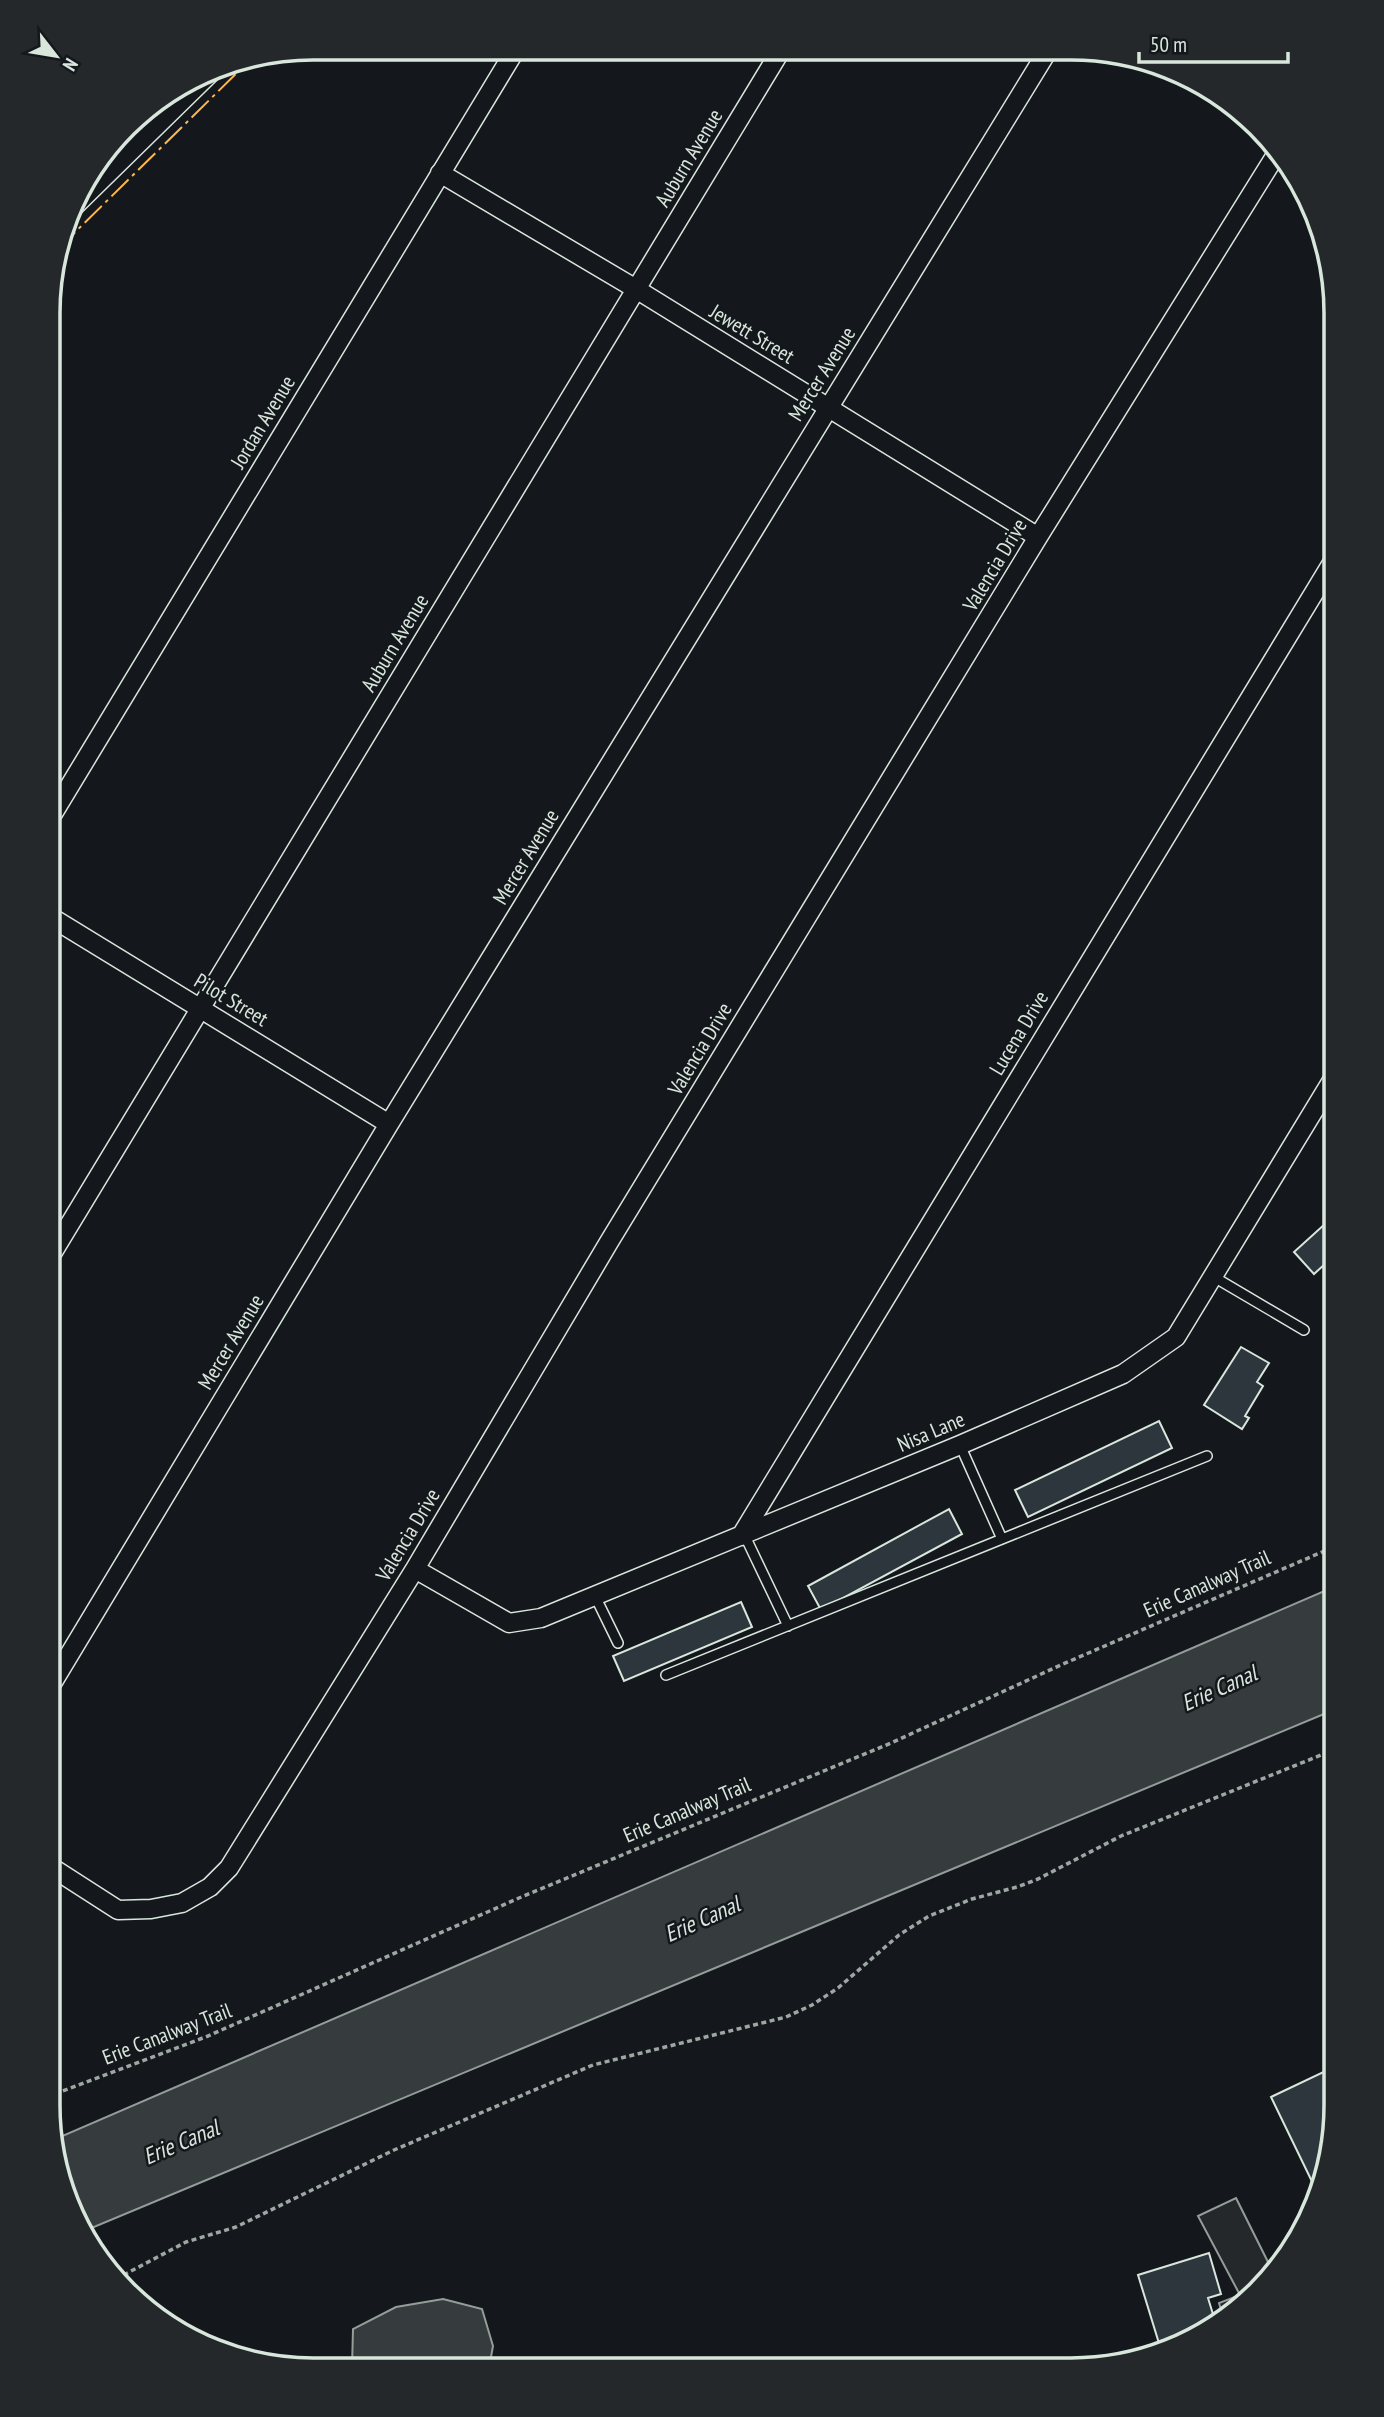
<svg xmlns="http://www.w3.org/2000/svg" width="1384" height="2417" font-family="'PT Sans Narrow',sans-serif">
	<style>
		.parking { fill: #24282b; stroke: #939e99; stroke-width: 2 }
		.water { fill: #363b3e; stroke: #939e99; stroke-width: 2 }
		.building { fill: #2c363c; stroke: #d8e6dc; stroke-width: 2 }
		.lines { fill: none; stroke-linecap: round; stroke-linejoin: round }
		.service-casing { stroke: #d8e6dc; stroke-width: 12 }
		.minor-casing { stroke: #d8e6dc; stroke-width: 21 }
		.tertiary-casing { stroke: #d8e6dc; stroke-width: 26 }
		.path { stroke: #9da8a2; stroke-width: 3.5; stroke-dasharray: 5 3.5; stroke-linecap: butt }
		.service { stroke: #14181c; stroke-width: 9 }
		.minor { stroke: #14181c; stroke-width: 18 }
		.tertiary { stroke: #14181c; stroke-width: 23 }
		.power { stroke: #ffb74d; stroke-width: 2; stroke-dasharray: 24 5 3.5 5; stroke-linecap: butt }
		.labels { text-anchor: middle; stroke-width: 5; stroke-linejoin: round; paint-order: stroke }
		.street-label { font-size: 21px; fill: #d8e6dc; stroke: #14181c }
		.water-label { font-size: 23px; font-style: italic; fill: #d8e6dc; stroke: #14181c }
		.rim { fill: none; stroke: #d8e6dc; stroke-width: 3.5 }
	</style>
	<rect width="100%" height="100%" fill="#14181c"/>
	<!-- parking -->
	<path class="parking" d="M1236,2198L1274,2274L1233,2315L1224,2320L1219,2303L1240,2295L1198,2216Z"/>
	<!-- water -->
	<path class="water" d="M1336,1586V1709L82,2232L61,2190L53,2140Z
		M443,2299L482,2309L493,2346L489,2368H352L353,2329L396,2307Z"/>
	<!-- building -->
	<path class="building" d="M1336,1214V1254L1314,1274L1294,1252Z
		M1241,1347L1269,1363L1257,1382L1263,1386L1245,1416L1249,1418L1242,1429L1204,1405Z
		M1159,1421L1172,1448L1028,1517L1015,1490Z
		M949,1509L962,1534L821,1610L808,1586Z
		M741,1602L752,1627L624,1681L613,1656Z
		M1336,2066V2122L1319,2196L1271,2097Z
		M1209,2253L1221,2294L1208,2298L1216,2324L1162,2353L1138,2275Z"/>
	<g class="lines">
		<!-- service casing -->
		<g class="service-casing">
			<path id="service" d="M1214,1277L1304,1330
				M960,1445L1002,1539
				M744,1534L788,1626
				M595,1596L618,1643
				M666,1675L1207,1456"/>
		</g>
		<!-- minor casing -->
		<g class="minor-casing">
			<path id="minor" d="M440,173L636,289L1038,537
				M49,820L516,49
				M49,916L389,1124
				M48,1260L781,50
				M741,1536L1337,555
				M415,1569L509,1623L541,1618L960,1445L1123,1374L1176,1337L1336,1074
				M48,1690L389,1124L1047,52
				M48,1865L118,1910L151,1909L182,1903L210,1887L229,1868L415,1569L609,1242L1038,537L1279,150"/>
		</g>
		<!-- tertiary casing -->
		<g class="tertiary-casing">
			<path id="tertiary" d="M71,206L213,67"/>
		</g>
		<!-- path -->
		<path class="path" d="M47,2097L208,2036L519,1898L891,1743L1063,1664L1336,1546
			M116,2279L186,2242L236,2227L394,2150L593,2065L786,2017L812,2005L838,1988L899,1935L929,1916L972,1899L1017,1887L1038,1879L1121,1836L1336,1749"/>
		<!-- service -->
		<use href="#service" class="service"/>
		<!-- minor -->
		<use href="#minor" class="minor"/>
		<!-- tertiary -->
		<use href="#tertiary" class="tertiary"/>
		<!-- power -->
		<path class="power" d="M58,249L251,59"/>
	</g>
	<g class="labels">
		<!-- street labels -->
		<g class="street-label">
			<text transform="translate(689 158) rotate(-59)" y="7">Auburn Avenue</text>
			<text transform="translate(752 334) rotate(31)" y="7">Jewett Street</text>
			<text transform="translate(822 374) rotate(-58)" y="7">Mercer Avenue</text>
			<text transform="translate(263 422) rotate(-59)" y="7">Jordan Avenue</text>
			<text transform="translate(995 565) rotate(-59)" y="7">Valencia Drive</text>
			<text transform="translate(395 643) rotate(-59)" y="7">Auburn Avenue</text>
			<text transform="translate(526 857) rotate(-59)" y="7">Mercer Avenue</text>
			<text transform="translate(231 1000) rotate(31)" y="7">Pilot Street</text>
			<text transform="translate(1019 1033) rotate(-59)" y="7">Lucena Drive</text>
			<text transform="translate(700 1049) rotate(-59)" y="7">Valencia Drive</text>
			<text transform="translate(231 1342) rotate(-59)" y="7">Mercer Avenue</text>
			<text transform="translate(931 1432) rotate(-23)" y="7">Nisa Lane</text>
			<text transform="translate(408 1535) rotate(-59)" y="7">Valencia Drive</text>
			<text transform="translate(1207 1584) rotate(-24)" y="7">Erie Canalway Trail</text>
			<text transform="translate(687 1810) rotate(-23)" y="7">Erie Canalway Trail</text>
			<text transform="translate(167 2034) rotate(-21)" y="7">Erie Canalway Trail</text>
		</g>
		<!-- water labels -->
		<g class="water-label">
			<text transform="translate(1219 1688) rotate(-24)" y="8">Erie Canal</text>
			<text transform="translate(702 1919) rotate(-24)" y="8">Erie Canal</text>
			<text transform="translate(181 2142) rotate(-23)" y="8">Erie Canal</text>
		</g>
	</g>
	<!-- crop -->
	<path d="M0 0H1384V2417H0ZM313 60H1071A253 253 0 0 1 1324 313V2105A253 253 0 0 1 1071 2358H313A253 253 0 0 1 60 2105V313A253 253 0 0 1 313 60Z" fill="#24282b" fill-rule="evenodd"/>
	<path class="rim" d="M313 60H1071A253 253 0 0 1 1324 313V2105A253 253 0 0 1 1071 2358H313A253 253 0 0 1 60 2105V313A253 253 0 0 1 313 60Z"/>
	<!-- north arrow -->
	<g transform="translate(56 56) rotate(121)" stroke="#14181c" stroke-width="5" paint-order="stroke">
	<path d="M0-5L12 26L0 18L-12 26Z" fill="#d8e6dc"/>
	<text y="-10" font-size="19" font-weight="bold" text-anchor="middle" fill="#d8e6dc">N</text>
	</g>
	<!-- scale -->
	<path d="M1139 52v10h149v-10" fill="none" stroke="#d8e6dc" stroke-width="3.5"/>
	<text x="1150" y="52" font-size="21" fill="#d8e6dc" stroke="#14181c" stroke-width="5" paint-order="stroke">50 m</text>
</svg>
